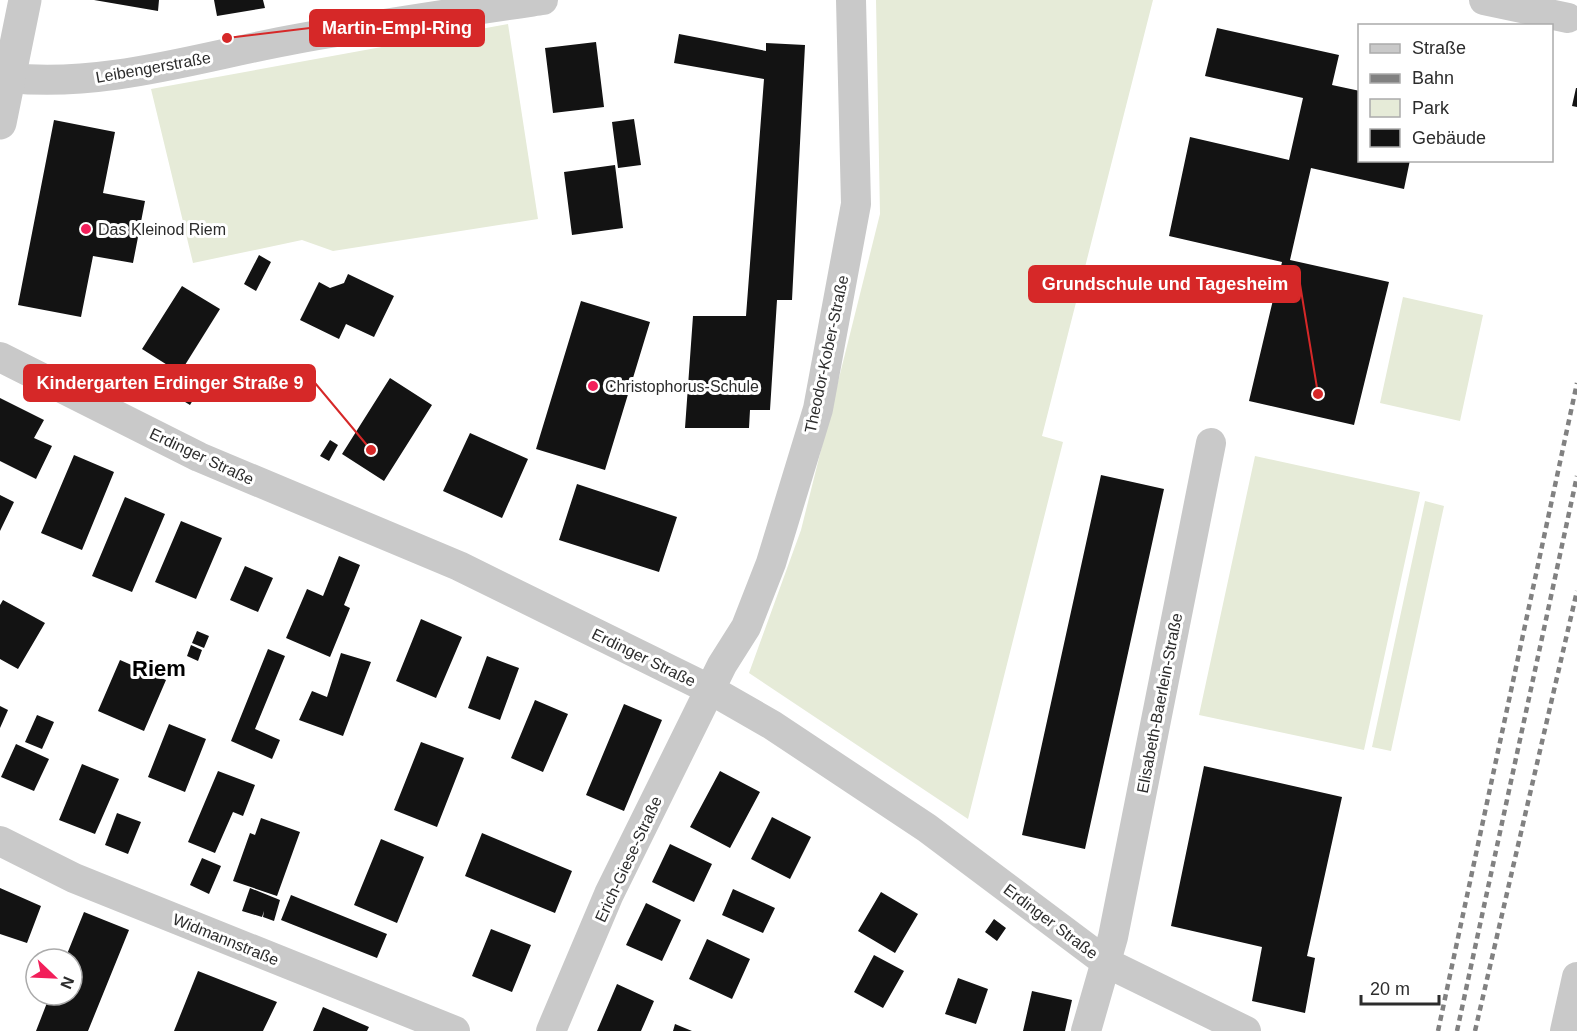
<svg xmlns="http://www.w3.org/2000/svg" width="1577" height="1031" font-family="Arial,sans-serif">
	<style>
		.green { fill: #e6ebd8 }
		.building { fill: #131313 }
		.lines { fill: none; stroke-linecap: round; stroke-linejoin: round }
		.minor { stroke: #c9c9c9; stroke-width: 30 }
		.tertiary { stroke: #c9c9c9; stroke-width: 33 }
		.rail { stroke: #818181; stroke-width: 4.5; stroke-dasharray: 6 4.5; stroke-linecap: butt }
		.poi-dot { fill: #f21f5a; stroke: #fff; stroke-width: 2 }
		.labels { text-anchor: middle; stroke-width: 6; stroke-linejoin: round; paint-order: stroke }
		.street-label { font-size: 16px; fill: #2c2c2c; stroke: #fff }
		.poi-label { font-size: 16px; fill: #2c2c2c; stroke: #fff; text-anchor: start }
		.district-label { font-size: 22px; font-weight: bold; fill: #000; stroke: #fff }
		.leader { fill: none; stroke: #d62828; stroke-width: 2 }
		.callout-dot { fill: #d62828; stroke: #fff; stroke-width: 2 }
		.callout { fill: #d62828; stroke: #d62828; stroke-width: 2 }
		.callout-label { font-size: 18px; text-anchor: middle; font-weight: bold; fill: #fff }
	</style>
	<rect width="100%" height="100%" fill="#fff"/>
	<!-- green -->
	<path class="green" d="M876,0H1153L1042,436L1063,442L968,819L749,673L801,530L880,214Z
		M508,24L538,219L333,251L302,240L193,263L151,89Z
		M1403,297L1483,315L1460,421L1380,403Z
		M1255,456L1420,492L1364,750L1199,715Z
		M1425,501L1444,506L1391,751L1372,747Z"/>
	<!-- building -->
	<path class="building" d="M94,0H159L158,11Z
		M214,0H263L265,8L217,16Z
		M1217,28L1339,55L1332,85L1360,91V160H1410L1404,189L1311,168L1290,260L1389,282L1354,425L1249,401L1282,262L1169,236L1190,137L1289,160L1303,98L1205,76Z
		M679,34L766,51V43L805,45L792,300H777L770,410H750L749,428H685L693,316H746L764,79L674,63Z
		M596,42L604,107L553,113L545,48Z
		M1576,88H1577V107L1572,106Z
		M634,119L641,165L618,168L612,122Z
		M54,120L115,132L103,193L145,201L133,263L93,256L81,317L18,305Z
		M615,165L623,228L572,235L564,172Z
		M259,255L271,262L256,291L244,284Z
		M348,274L394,296L374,337L346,324L339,339L300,320L319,282L330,288L344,283Z
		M182,286L220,309L180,373L142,349Z
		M581,301L650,322L605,470L536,449Z
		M182,377L200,388L190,405L172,394Z
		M390,378L432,405L384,481L342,454Z
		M0,398L44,420L34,438L52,446L36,479L0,461Z
		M470,433L528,459L502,518L443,491Z
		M330,440L338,445L329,461L320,456Z
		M74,455L114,472L82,550L41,533Z
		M1101,475L1164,489L1085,849L1022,835Z
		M577,484L677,517L659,572L559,540Z
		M0,495L14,502L0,531Z
		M125,497L165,514L132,592L92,576Z
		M181,521L222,538L196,599L155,582Z
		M339,556L360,565L344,605L350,608L330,657L286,638L307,589L323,596Z
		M245,566L273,578L258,612L230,600Z
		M3,600L45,623L18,669L0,659V605Z
		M421,619L462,637L436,698L396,681Z
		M197,631L209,636L204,648L192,643Z
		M191,645L202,650L198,661L187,656Z
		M268,649L285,656L255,729L280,740L272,759L231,741Z
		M341,653L371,662L343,736L299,720L312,691L327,697Z
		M487,656L519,668L500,720L468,708Z
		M120,660L166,680L144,731L98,711Z
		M535,700L568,714L543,772L511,758Z
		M624,704L662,720L624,811L586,795Z
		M0,706L8,710L0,728Z
		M37,715L54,722L42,749L25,742Z
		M169,724L206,739L185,792L148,777Z
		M421,742L464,758L437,827L394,810Z
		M16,744L49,759L34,791L1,777Z
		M82,764L119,779L95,834L59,820Z
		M1204,766L1342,797L1307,956L1315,958L1305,1013L1252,1001L1262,947L1171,926Z
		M218,771L255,785L243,816L233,812L215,853L188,842Z
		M720,771L760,792L730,848L690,827Z
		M117,813L141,822L128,854L105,845Z
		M772,817L811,837L790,879L751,859Z
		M261,818L300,832L277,896L233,881L250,833L255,835Z
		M482,833L572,871L555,913L465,876Z
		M381,839L424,857L397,923L354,905Z
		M670,844L712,864L694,902L652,882Z
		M202,858L221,866L209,894L190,885Z
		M0,888L41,906L27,943L0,934Z
		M250,888L280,900L274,921L263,917L264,911L262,917L242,911Z
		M733,889L775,908L763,933L722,915Z
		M881,892L918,914L895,953L858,931Z
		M291,895L387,934L377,958L281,920Z
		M646,903L681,920L662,961L626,945Z
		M84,912L129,930L88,1031H36L50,995H72V959H65Z
		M994,919L1006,928L997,941L985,932Z
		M491,929L531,945L512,992L472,976Z
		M707,939L750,959L732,999L689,979Z
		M874,955L904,971L883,1008L854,992Z
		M198,971L277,1002L263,1031H174Z
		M958,978L988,989L976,1024L945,1014Z
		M617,984L654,1001L641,1031H597Z
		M1032,991L1072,1000L1065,1031H1023Z
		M323,1007L369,1027L367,1031H313Z
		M675,1024L692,1031H673Z"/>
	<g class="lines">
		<!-- minor -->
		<path class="minor" d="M1484,0L1568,18
			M10,78C106,88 202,56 296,39C378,24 461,12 543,0
			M0,357L199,457L459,566L711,690L772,725L927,828L1107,963L1246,1031
			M0,841L74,878L455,1031
			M551,1031L609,894L722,665L746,627L771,563L818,409L856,204L851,0
			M1086,1031L1113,937L1211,443
			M1565,1031L1577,977"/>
		<!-- tertiary -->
		<path class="tertiary" d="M0,123L25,0"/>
		<!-- rail -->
		<path class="rail" d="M1438,1031L1577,383
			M1457,1031L1577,476
			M1475,1031L1577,591"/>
	</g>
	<!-- markers -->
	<g class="poi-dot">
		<circle cx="86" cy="229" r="6"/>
		<circle cx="593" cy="386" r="6"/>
	</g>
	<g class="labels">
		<!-- street labels -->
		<g class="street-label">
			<text transform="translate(153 67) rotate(-10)" y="6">Leibengerstraße</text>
			<text transform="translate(826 354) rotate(-78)" y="6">Theodor-Kober-Straße</text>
			<text transform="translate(202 456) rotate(25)" y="6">Erdinger Straße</text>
			<text transform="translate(644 657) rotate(26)" y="6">Erdinger Straße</text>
			<text transform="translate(1159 703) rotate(-79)" y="6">Elisabeth-Baerlein-Straße</text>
			<text transform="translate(628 859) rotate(-65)" y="6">Erich-Giese-Straße</text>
			<text transform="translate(1051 921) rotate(37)" y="6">Erdinger Straße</text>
			<text transform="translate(226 939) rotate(22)" y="6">Widmannstraße</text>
		</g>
		<!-- poi labels -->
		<g class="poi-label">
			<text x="98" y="235">Das Kleinod Riem</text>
			<text x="605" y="392">Christophorus-Schule</text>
		</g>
		<!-- district labels -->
		<g class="district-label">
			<text x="159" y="676">Riem</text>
		</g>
	</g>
	<!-- callouts -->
	<path class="leader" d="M227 38L310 28M1318 394L1300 284M371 450L315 383"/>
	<g class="callout-dot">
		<circle cx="227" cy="38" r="6"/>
		<circle cx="1318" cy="394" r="6"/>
		<circle cx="371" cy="450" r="6"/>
	</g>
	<g class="callout">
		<rect x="310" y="10" width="174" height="36" rx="6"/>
		<rect x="1029" y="266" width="271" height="36" rx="6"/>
		<rect x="24" y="365" width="291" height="36" rx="6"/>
	</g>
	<g class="callout-label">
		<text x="397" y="34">Martin-Empl-Ring</text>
		<text x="1165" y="290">Grundschule und Tagesheim</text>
		<text x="170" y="389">Kindergarten Erdinger Straße 9</text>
	</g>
	<!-- legend -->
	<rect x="1358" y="24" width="195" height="138" fill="#ffffff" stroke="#ababab" stroke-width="1.5"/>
	<rect x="1370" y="44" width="30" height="9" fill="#c9c9c9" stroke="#ababab" stroke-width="1.5"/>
	<text x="1412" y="54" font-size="18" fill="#2c2c2c">Straße</text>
	<rect x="1370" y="74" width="30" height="9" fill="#818181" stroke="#ababab" stroke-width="1.5"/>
	<text x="1412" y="84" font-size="18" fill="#2c2c2c">Bahn</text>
	<rect x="1370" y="99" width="30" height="18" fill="#e6ebd8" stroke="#ababab" stroke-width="1.5"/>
	<text x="1412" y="114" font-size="18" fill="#2c2c2c">Park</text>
	<rect x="1370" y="129" width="30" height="18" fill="#131313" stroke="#ababab" stroke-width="1.5"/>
	<text x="1412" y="144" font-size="18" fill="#2c2c2c">Gebäude</text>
	<!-- north arrow -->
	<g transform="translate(54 977) rotate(113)"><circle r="28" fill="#ffffff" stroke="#ababab" stroke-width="1.5"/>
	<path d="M0-4.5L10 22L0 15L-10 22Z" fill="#f21f5a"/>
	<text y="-9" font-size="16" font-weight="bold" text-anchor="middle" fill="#2c2c2c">N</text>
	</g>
	<!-- scale -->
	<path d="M1361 995v9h78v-9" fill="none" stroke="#2c2c2c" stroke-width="3"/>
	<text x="1370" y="995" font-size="18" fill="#2c2c2c" stroke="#ffffff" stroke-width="4.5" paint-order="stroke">20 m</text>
</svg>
